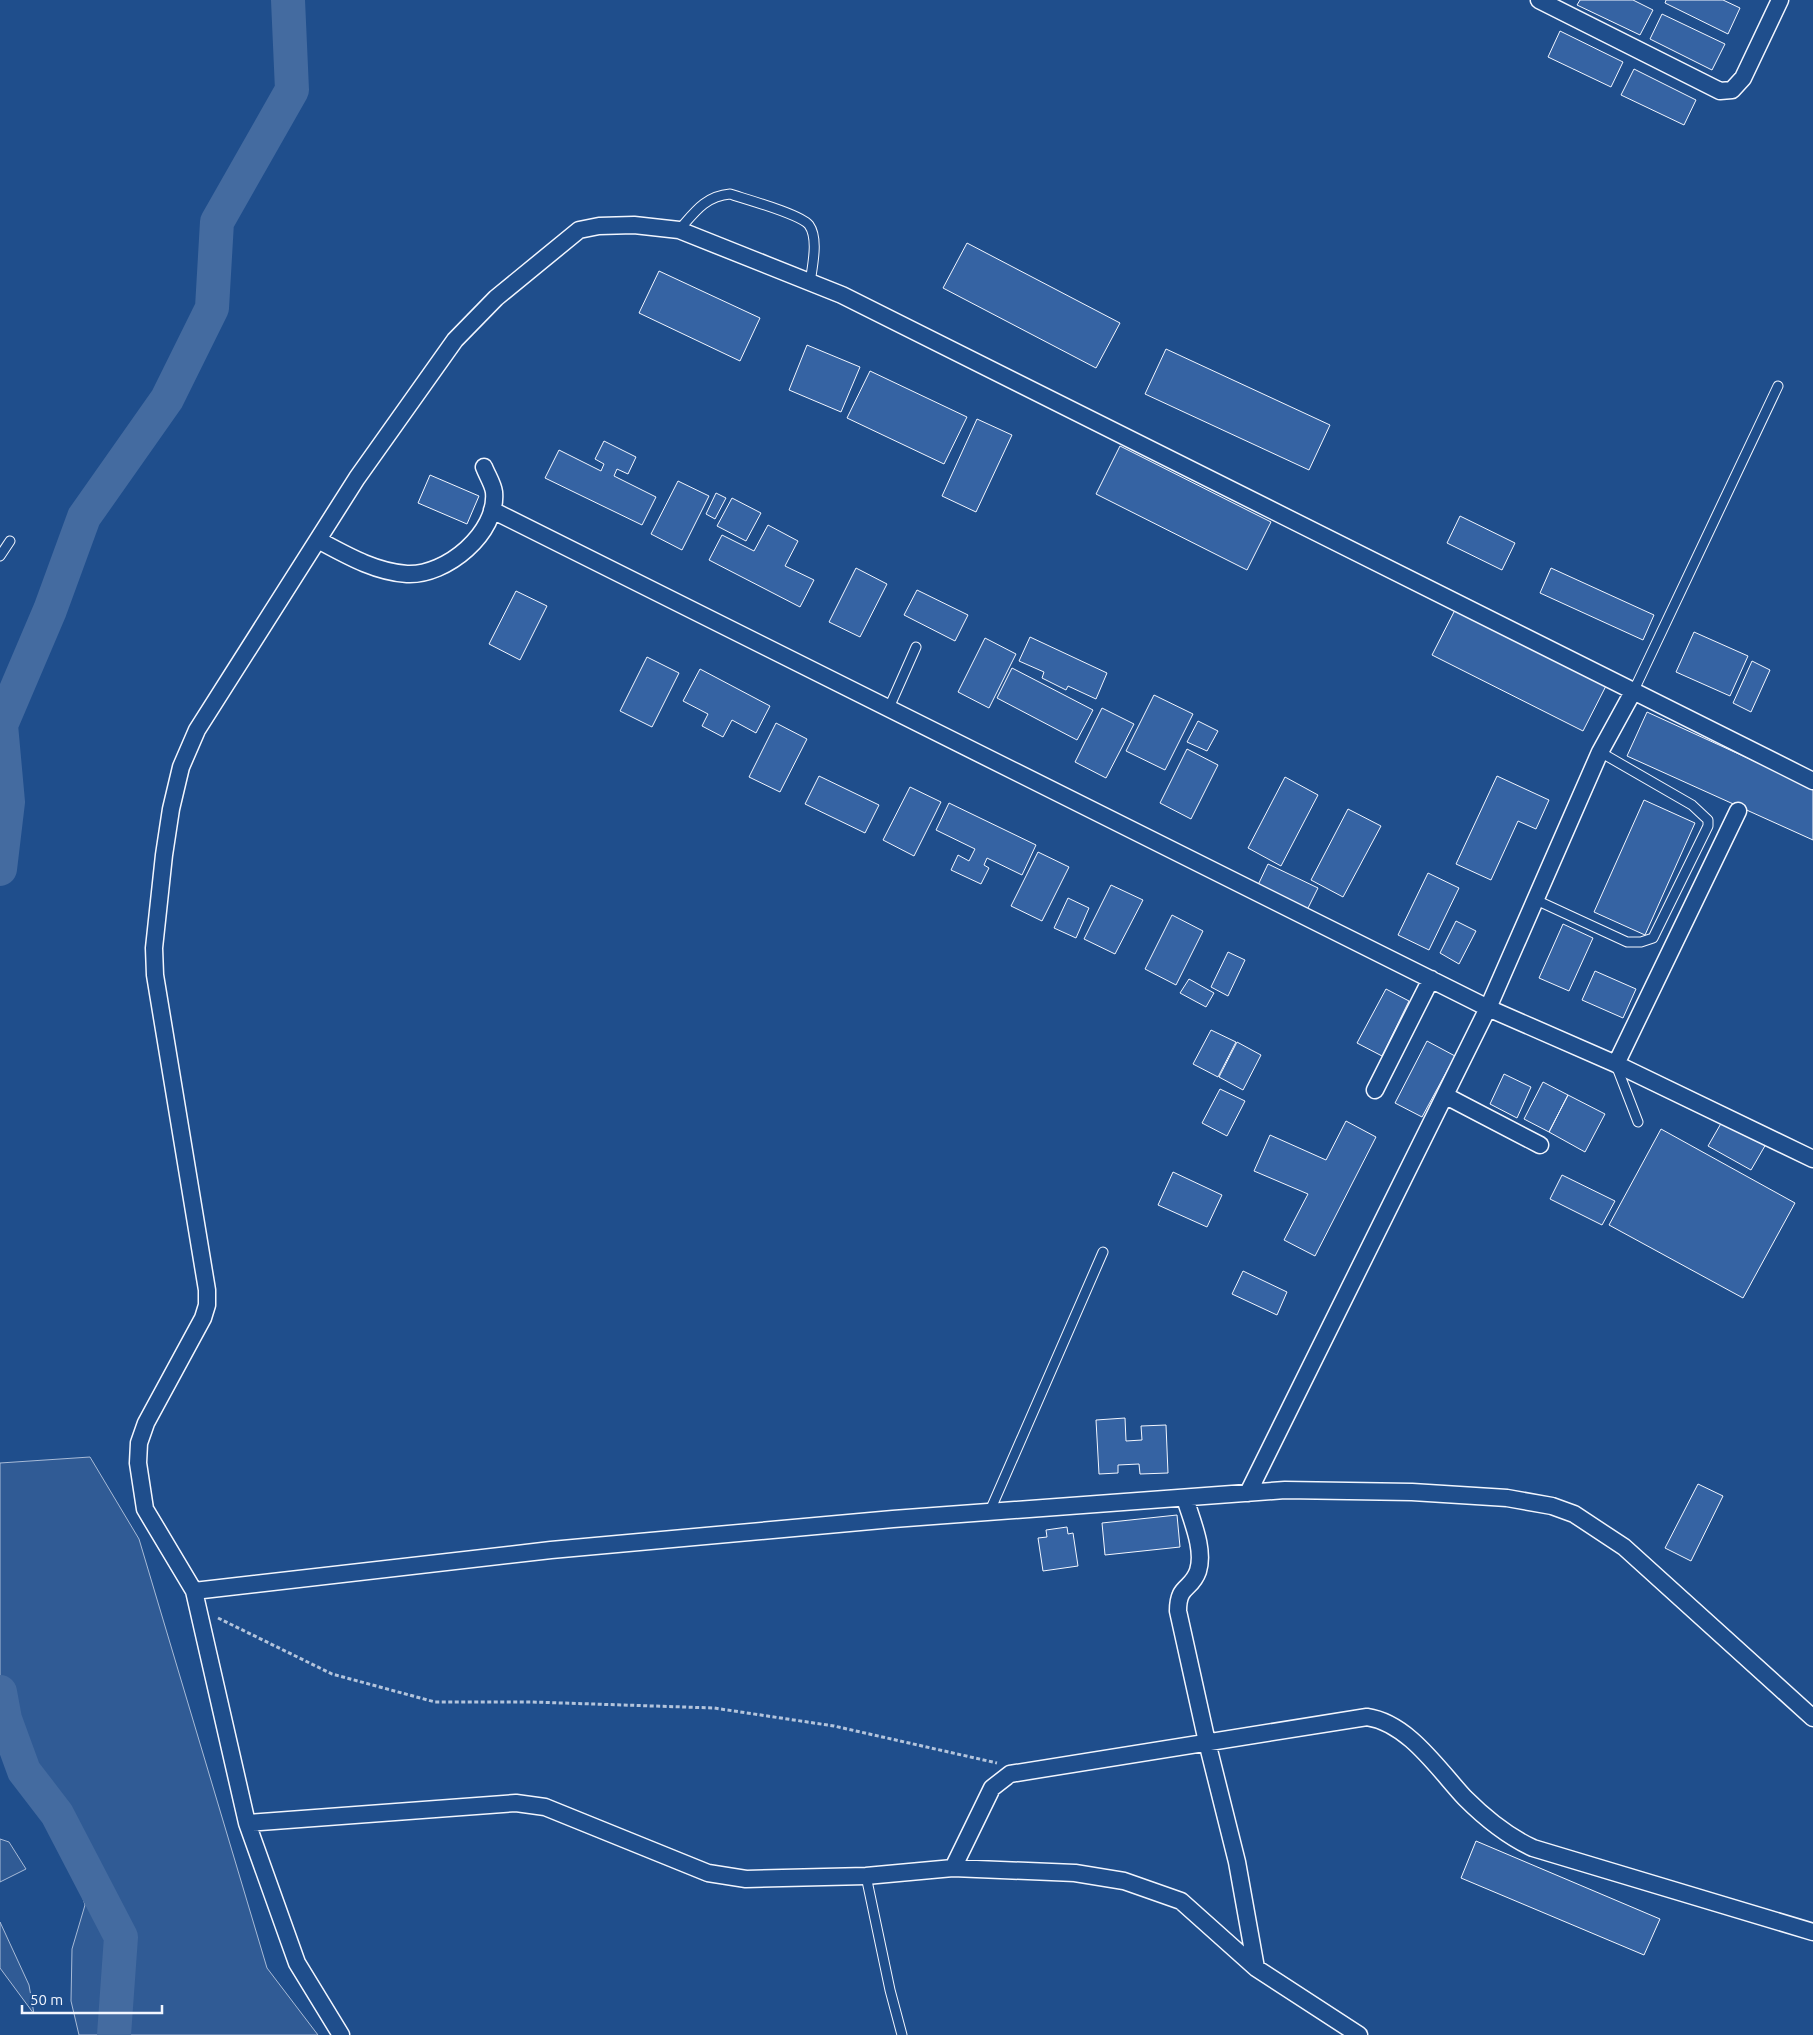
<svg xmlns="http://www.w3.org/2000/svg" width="1813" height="2035" font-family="Ubuntu,sans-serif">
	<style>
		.built { fill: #305b95; stroke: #a8bbd7 }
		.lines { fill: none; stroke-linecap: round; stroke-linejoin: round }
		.river { stroke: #446ba0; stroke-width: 34 }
		.building { fill: #3563a3; stroke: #f2f6ff }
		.lane-casing { stroke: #f2f6ff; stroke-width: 11 }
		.street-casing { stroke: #f2f6ff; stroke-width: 19 }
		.path { stroke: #b3c4dc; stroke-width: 3; stroke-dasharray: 4 2.5; stroke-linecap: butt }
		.lane { stroke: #1f4e8c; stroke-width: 9 }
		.street { stroke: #1f4e8c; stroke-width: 16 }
	</style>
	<rect width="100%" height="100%" fill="#1f4e8c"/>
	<!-- built -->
	<path class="built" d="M90,1457L139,1539L267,1968L318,2035H79L71,2001L72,1949L85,1905L55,1805L18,1751L0,1702V1463Z
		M0,1839L9,1842L26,1869L0,1882Z
		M0,1922L29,1985L34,2014L0,1968Z"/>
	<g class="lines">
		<!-- river -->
		<path class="river" d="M0,869L8,802L1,725L50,610L84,517L167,399L212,308L217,222L292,90L288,0
			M0,1692L5,1719L24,1771L57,1814L121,1937L114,2035"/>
	</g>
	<!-- building -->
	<path class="building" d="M1580,0H1633L1653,10L1640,35L1577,5Z
		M1666,0H1723L1740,8L1728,34L1665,3Z
		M1662,14L1725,44L1712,70L1650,39Z
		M1560,31L1623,62L1611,87L1548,57Z
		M1634,69L1696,100L1684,125L1621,95Z
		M967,243L1120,323L1096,368L943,288Z
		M659,271L760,318L740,361L639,313Z
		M807,345L860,367L841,412L789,390Z
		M1166,349L1330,425L1309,470L1145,394Z
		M870,371L967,417L944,464L847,418Z
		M977,419L1012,435L976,512L942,496Z
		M604,441L636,457L628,474L617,469L614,476L656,497L642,525L545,478L559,450L601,471L604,464L595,459Z
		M1120,446L1271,522L1247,570L1096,494Z
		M430,475L479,496L467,524L418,503Z
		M678,481L709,496L682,550L651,534Z
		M716,493L726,498L715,519L706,514Z
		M732,498L761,513L746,541L717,526Z
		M1460,516L1515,543L1502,570L1447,543Z
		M768,525L798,541L785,566L814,580L800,607L709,560L722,535L754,551Z
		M856,568L887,584L860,637L829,622Z
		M1551,568L1654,615L1643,640L1540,593Z
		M917,590L968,615L955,641L904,615Z
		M516,591L547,606L520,660L489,644Z
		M1457,606L1608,682L1583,731L1432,655Z
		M1694,632L1748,656L1730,696L1676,672Z
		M1030,637L1107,673L1096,699L1068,686L1066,690L1042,678L1044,672L1019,661Z
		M985,638L1016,654L989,708L958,692Z
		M647,657L679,673L652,727L620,711Z
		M1752,661L1770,670L1751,712L1733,703Z
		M1012,668L1093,710L1077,740L997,698Z
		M700,669L770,706L756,733L732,720L723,737L702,726L708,714L683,701Z
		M1154,695L1193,714L1165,770L1126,751Z
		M1102,708L1134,724L1106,778L1075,762Z
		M1647,712L1813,788V840L1627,756Z
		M1198,721L1218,731L1207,751L1187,742Z
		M776,723L807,739L780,792L749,777Z
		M1187,749L1218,765L1191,819L1160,803Z
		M819,776L879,805L865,833L805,804Z
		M1497,776L1549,800L1536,829L1518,821L1491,880L1456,864Z
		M1285,777L1318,795L1281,866L1248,848Z
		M910,787L941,802L914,856L883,840Z
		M1644,800L1695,823L1645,935L1594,912Z
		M949,803L1036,845L1022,875L987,858L984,865L989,868L981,884L951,870L958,855L969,861L975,849L936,830Z
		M1348,809L1381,826L1343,897L1311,880Z
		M1038,852L1069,867L1042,921L1011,906Z
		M1268,864L1318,888L1307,910L1258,885Z
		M1428,873L1459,888L1429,950L1398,935Z
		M1111,885L1143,900L1115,954L1084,939Z
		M1068,898L1089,908L1076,938L1054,928Z
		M1172,915L1203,931L1176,985L1145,969Z
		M1456,921L1476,931L1459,964L1440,953Z
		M1563,924L1593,938L1569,991L1539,978Z
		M1228,952L1245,960L1228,996L1211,987Z
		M1595,971L1636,989L1623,1018L1582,1000Z
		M1189,979L1214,993L1206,1007L1180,993Z
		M1386,989L1409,1001L1382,1056L1357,1043Z
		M1211,1030L1236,1042L1218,1077L1193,1064Z
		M1427,1041L1455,1056L1422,1117L1395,1103Z
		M1237,1042L1261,1055L1243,1090L1219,1077Z
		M1504,1074L1531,1087L1517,1118L1490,1104Z
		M1543,1082L1568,1095L1549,1132L1524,1119Z
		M1220,1089L1245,1101L1227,1136L1202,1123Z
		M1568,1095L1605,1114L1585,1152L1549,1132Z
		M1723,1120L1766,1144L1751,1170L1708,1146Z
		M1346,1121L1376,1137L1315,1256L1284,1240L1308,1194L1254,1171L1270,1135L1326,1160Z
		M1661,1129L1795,1203L1743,1298L1609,1225Z
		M1173,1172L1222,1195L1207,1227L1158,1205Z
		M1562,1175L1615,1201L1602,1225L1550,1199Z
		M1243,1271L1287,1292L1277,1315L1232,1294Z
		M1125,1418L1126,1441L1142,1440L1141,1426L1166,1425L1168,1473L1140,1474L1139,1464L1118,1465V1473L1099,1474L1096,1420Z
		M1698,1484L1723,1496L1691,1561L1665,1548Z
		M1177,1515L1180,1547L1105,1555L1102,1523Z
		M1067,1527L1068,1534L1073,1533L1078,1566L1043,1571L1038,1538L1047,1537L1046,1530Z
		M1476,1841L1660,1919L1644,1955L1461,1878Z"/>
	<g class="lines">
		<!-- lane casing -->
		<g class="lane-casing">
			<path id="lane" d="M679,230C694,213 705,196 730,194C745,199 800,214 809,225C819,239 812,267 810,283
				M0,556L10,541
				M1634,690L1778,386
				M888,710L916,647
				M1536,900L1627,942H1641L1653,938L1708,826V820L1692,805L1600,752
				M1616,1065L1638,1122
				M989,1513L1103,1252
				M866,1876L890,1990L902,2035"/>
		</g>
		<!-- street casing -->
		<g class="street-casing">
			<path id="street" d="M1539,0L1720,91L1732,90L1743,78L1780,0
				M492,510L1488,1008L1600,752L1634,690
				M318,540C346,555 375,572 407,574C446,576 498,533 494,492C493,484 487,475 484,467
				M1813,781L842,295L679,230L634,225L599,226L579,230L496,298L455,340L357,478L197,730L181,767L171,809L164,855L154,948L155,975L207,1290V1305L203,1318L146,1423L139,1443L138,1463L145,1509L194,1591L551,1550L893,1519L1285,1490L1412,1492L1507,1498L1552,1506L1574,1514L1624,1547L1813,1718
				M1616,1064L1738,811
				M1375,1090L1431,979
				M1446,1096L1540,1145
				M1248,1493L1488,1008L1616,1064L1813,1159
				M1185,1498C1191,1519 1205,1549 1198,1571C1191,1591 1178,1584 1178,1611L1207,1742L1237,1862L1256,1968
				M194,1591L247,1823L297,1963L341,2035
				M247,1823L516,1803L545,1807L708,1873L746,1879L866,1876L953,1868L1075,1873L1124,1881L1181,1901L1256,1968L1359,2035
				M953,1868L992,1788L1010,1774L1367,1717C1408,1723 1438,1769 1465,1798C1485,1818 1507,1836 1533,1848L1813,1932"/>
		</g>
		<!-- path -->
		<path class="path" d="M218,1618L332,1674L435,1702H532L714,1708L834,1726L997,1763"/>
		<!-- lane -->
		<use href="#lane" class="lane"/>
		<!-- street -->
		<use href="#street" class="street"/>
	</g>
	<!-- scale -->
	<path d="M22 2005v8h140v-8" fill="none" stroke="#f2f6ff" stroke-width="2.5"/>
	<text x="30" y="2005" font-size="15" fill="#f2f6ff" stroke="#1f4e8c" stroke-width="4" paint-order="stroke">50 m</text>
</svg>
